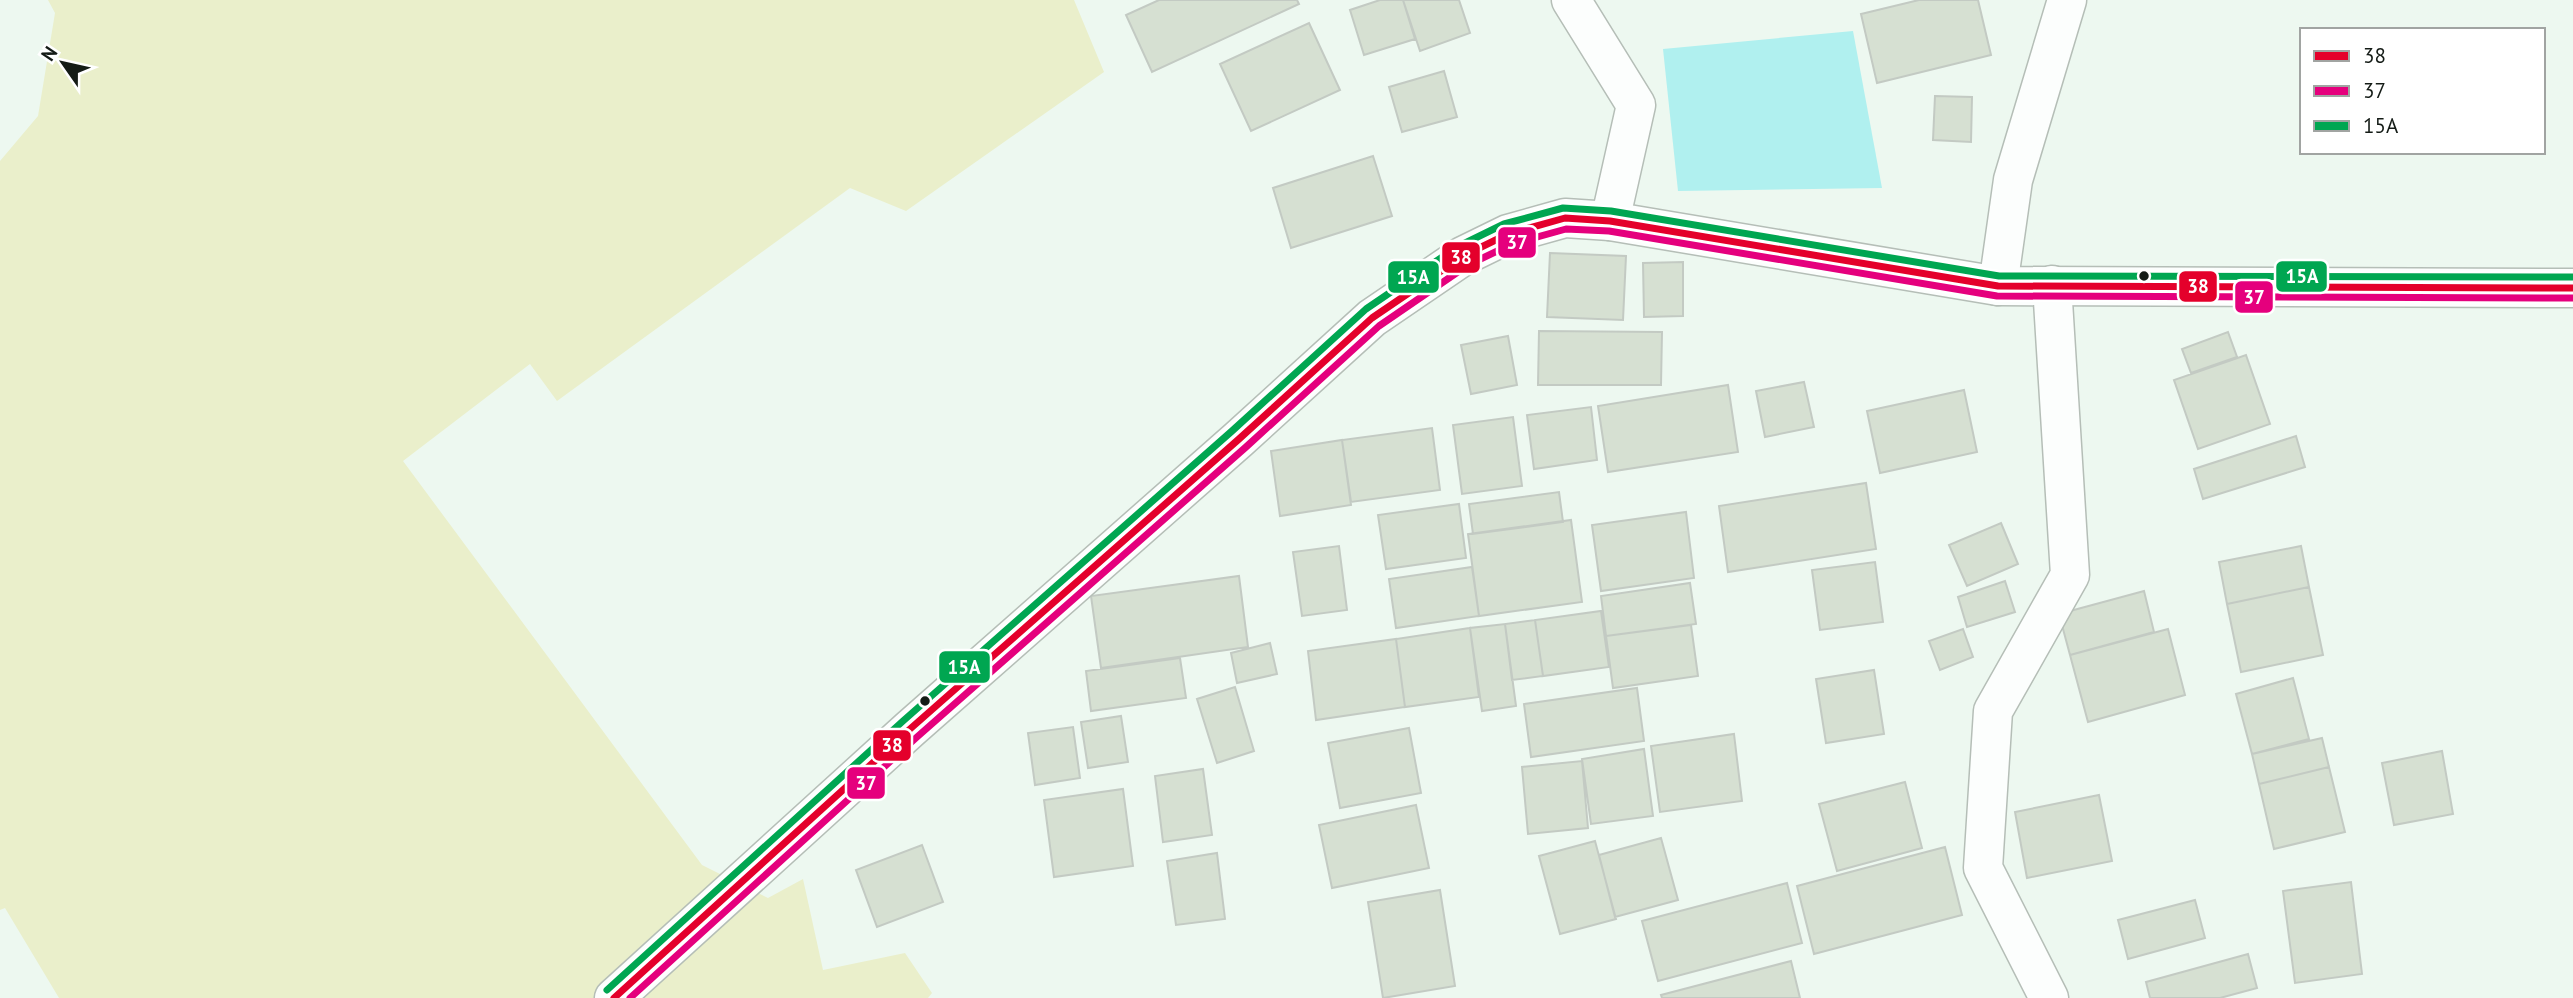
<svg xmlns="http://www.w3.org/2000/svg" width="2573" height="998" font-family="'PT Sans',sans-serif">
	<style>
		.green { fill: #eaefcb }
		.water { fill: #b0f0ef }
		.building { fill: #d6e0d2; stroke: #c3cac3; stroke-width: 2 }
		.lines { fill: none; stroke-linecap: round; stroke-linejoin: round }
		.street-casing { stroke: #b5beb7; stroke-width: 41 }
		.secondary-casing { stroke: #b5beb7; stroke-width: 41 }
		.street { stroke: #fcfefd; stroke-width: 38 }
		.secondary { stroke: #fcfefd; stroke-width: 38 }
		.bus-1-casing { stroke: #fff; stroke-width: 12 }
		.bus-2-casing { stroke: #fff; stroke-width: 12 }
		.bus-3-casing { stroke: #fff; stroke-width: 12 }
		.bus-1 { stroke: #e4002b; stroke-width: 7 }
		.bus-2 { stroke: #e5007d; stroke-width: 7 }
		.bus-3 { stroke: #00a651; stroke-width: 7 }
		.bus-dot { fill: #141b16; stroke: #fff; stroke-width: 2.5 }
		.line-badge { stroke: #fff; stroke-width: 2.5 }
		.badge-label { font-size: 19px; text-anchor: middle; font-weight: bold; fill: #fff }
	</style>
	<rect width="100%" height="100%" fill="#edf8f0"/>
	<!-- green -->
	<path class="green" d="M48,0H1074L1104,72L906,211L850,188L557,401L530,364L403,461L702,865L768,898L803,879L823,970L905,953L932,993L928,998H59L5,908L0,910V161L38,116L55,13Z"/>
	<!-- water -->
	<path class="water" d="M1853,31L1882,188L1678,191L1663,49Z"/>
	<!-- building -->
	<path class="building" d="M1159,0H1297L1299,4L1152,72L1126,15Z
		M1380,0H1403L1415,39L1364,55L1350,10Z
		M1403,0H1459L1470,33L1420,51Z
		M1919,0H1978L1991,55L1877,83L1861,14Z
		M1309,23L1340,90L1251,131L1220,64Z
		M1444,71L1457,117L1402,132L1389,87Z
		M1935,96L1972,97L1971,142L1933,140Z
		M1373,156L1392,216L1291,248L1273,188Z
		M1550,253L1626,256L1623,320L1547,317Z
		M1683,262V316L1644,317L1643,263Z
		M1539,331L1662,332L1661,385H1538Z
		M2228,332L2237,357L2191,373L2182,349Z
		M1508,336L1517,385L1471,394L1461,345Z
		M2246,355L2270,424L2198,449L2174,380Z
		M1804,382L1814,427L1765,437L1756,391Z
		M1728,385L1738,452L1608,472L1598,406Z
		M1964,390L1977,452L1880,473L1867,411Z
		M1591,407L1597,460L1534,469L1527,415Z
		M1513,417L1522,486L1462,494L1453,425Z
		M1432,428L1440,490L1351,502L1342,440Z
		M2296,436L2305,467L2203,499L2194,469Z
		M1342,440L1351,505L1280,516L1271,451Z
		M1866,483L1876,549L1728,572L1719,506Z
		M1559,492L1563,522L1473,534L1469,504Z
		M1459,504L1466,558L1386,569L1378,515Z
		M1686,512L1694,578L1601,591L1592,525Z
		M1571,520L1582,602L1479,616L1468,534Z
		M2001,523L2018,564L1967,586L1949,545Z
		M1339,546L1347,610L1302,616L1293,552Z
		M2301,546L2309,587L2227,604L2219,562Z
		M1875,562L1883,622L1820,630L1812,570Z
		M1472,567L1479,616L1396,628L1389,579Z
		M1239,576L1248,647L1101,668L1091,596Z
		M2005,581L2015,612L1967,627L1958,597Z
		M1690,583L1696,624L1606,636L1601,596Z
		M2309,587L2323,655L2241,672L2227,604Z
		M2144,591L2154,632L2070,655L2059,614Z
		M1601,611L1609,667L1543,676L1535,620Z
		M1535,620L1543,676L1512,680L1505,624Z
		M1505,624L1516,706L1482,711L1470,628Z
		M1691,625L1698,676L1613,688L1606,636Z
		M1470,628L1479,697L1405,707L1396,639Z
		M1963,629L1973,657L1940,670L1929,641Z
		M2168,629L2185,695L2088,722L2070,655Z
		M1396,639L1405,707L1316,720L1308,651Z
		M1270,643L1277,674L1237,683L1231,653Z
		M1180,658L1186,698L1091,711L1086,671Z
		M1874,670L1884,734L1826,743L1816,679Z
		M2293,678L2309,739L2252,754L2236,694Z
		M1235,687L1254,751L1217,763L1197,699Z
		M1637,688L1644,741L1531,757L1524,704Z
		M1121,716L1128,762L1088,768L1081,722Z
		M1073,727L1080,778L1035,785L1028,733Z
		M1409,728L1421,793L1340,808L1328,743Z
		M1734,734L1742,801L1660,812L1651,746Z
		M2322,738L2329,767L2259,784L2252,754Z
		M1644,749L1653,816L1591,824L1582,759Z
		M2442,751L2453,814L2394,825L2382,763Z
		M1582,761L1588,828L1528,834L1522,767Z
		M2329,767L2345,832L2274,849L2259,784Z
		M1203,769L1212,835L1163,842L1155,776Z
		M1905,782L1922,848L1837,871L1819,804Z
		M1123,789L1133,866L1054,877L1044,800Z
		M2099,795L2112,861L2027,878L2015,812Z
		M1416,805L1429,868L1332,888L1319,825Z
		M1661,838L1678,900L1615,917L1599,855Z
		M1595,841L1616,919L1560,934L1539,856Z
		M922,845L943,902L877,927L856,870Z
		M1945,847L1962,915L1814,954L1797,886Z
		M1217,853L1225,919L1176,925L1167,861Z
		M2351,882L2362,974L2295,983L2283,891Z
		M1787,883L1802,943L1658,981L1642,921Z
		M1440,890L1455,986L1383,998L1368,902Z
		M2195,900L2205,938L2128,959L2118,920Z
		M2248,954L2257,988L2220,998H2150L2146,982Z
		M1791,961L1800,998H1662L1661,995Z"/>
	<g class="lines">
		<!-- street casing -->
		<g class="street-casing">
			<path id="street" d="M1571,0L1636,105L1610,221
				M1998,286L2013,180L2067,0
				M2049,998L1983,868L1993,711L2070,575L2052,285"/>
		</g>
		<!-- secondary casing -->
		<g class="secondary-casing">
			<path id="secondary" d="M614,998L910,729L1239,439L1372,318L1463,256L1508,234L1565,218L1610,221L1998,286L2573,288"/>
		</g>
		<!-- street -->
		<use href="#street" class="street"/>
		<!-- secondary -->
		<use href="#secondary" class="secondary"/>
		<!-- bus-1 casing -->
		<g class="bus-1-casing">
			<path id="bus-1" d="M614,998L910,729L1239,439L1372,318L1463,256L1508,234L1565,218L1610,221L1998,286L2573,288"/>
		</g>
		<!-- bus-2 casing -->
		<g class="bus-2-casing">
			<path id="bus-2" d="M630,998L917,737L1246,447L1379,326L1468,265L1512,244L1566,229L1609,231L1997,296L2573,298"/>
		</g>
		<!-- bus-3 casing -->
		<g class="bus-3-casing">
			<path id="bus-3" d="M607,990L903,721L1232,431L1366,309L1457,247L1504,224L1563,208L1611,211L1999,276L2573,277"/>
		</g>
		<!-- bus-1 -->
		<use href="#bus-1" class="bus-1"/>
		<!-- bus-2 -->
		<use href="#bus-2" class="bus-2"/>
		<!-- bus-3 -->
		<use href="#bus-3" class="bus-3"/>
	</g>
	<!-- markers -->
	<g class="bus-dot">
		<circle cx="2144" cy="276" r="6"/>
		<circle cx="925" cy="701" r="6"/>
	</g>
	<g class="line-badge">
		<rect x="1497" y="226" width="40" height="33" rx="7" fill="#e5007d"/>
		<rect x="1441" y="241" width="40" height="33" rx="7" fill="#e4002b"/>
		<rect x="2275" y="260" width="53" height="33" rx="7" fill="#00a651"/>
		<rect x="1387" y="260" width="53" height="34" rx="7" fill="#00a651"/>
		<rect x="2178" y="270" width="40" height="33" rx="7" fill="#e4002b"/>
		<rect x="2234" y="280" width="40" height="34" rx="7" fill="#e5007d"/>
		<rect x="938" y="650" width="53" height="34" rx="7" fill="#00a651"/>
		<rect x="872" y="729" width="40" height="33" rx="7" fill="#e4002b"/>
		<rect x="846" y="766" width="40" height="34" rx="7" fill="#e5007d"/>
	</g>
	<g class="badge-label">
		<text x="1517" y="249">37</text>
		<text x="1461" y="264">38</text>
		<text x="2302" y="283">15A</text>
		<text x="1413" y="284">15A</text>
		<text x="2198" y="293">38</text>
		<text x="2254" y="304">37</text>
		<text x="964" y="674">15A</text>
		<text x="892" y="752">38</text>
		<text x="866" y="790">37</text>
	</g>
	<!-- legend -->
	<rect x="2300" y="28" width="245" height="126" fill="#ffffff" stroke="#a1a4a2" stroke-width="2"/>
	<rect x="2314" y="51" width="35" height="10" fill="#e4002b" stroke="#a1a4a2" stroke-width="2"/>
	<text x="2363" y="63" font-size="21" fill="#141b16">38</text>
	<rect x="2314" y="86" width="35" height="10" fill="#e5007d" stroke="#a1a4a2" stroke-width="2"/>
	<text x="2363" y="98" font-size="21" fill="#141b16">37</text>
	<rect x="2314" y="121" width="35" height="10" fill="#00a651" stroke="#a1a4a2" stroke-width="2"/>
	<text x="2363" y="133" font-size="21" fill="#141b16">15A</text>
	<!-- north arrow -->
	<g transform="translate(63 63) rotate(304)" stroke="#ffffff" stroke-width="5" paint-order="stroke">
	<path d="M0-5L12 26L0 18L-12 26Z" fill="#141b16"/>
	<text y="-10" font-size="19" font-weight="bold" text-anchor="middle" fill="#141b16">N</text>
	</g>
</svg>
